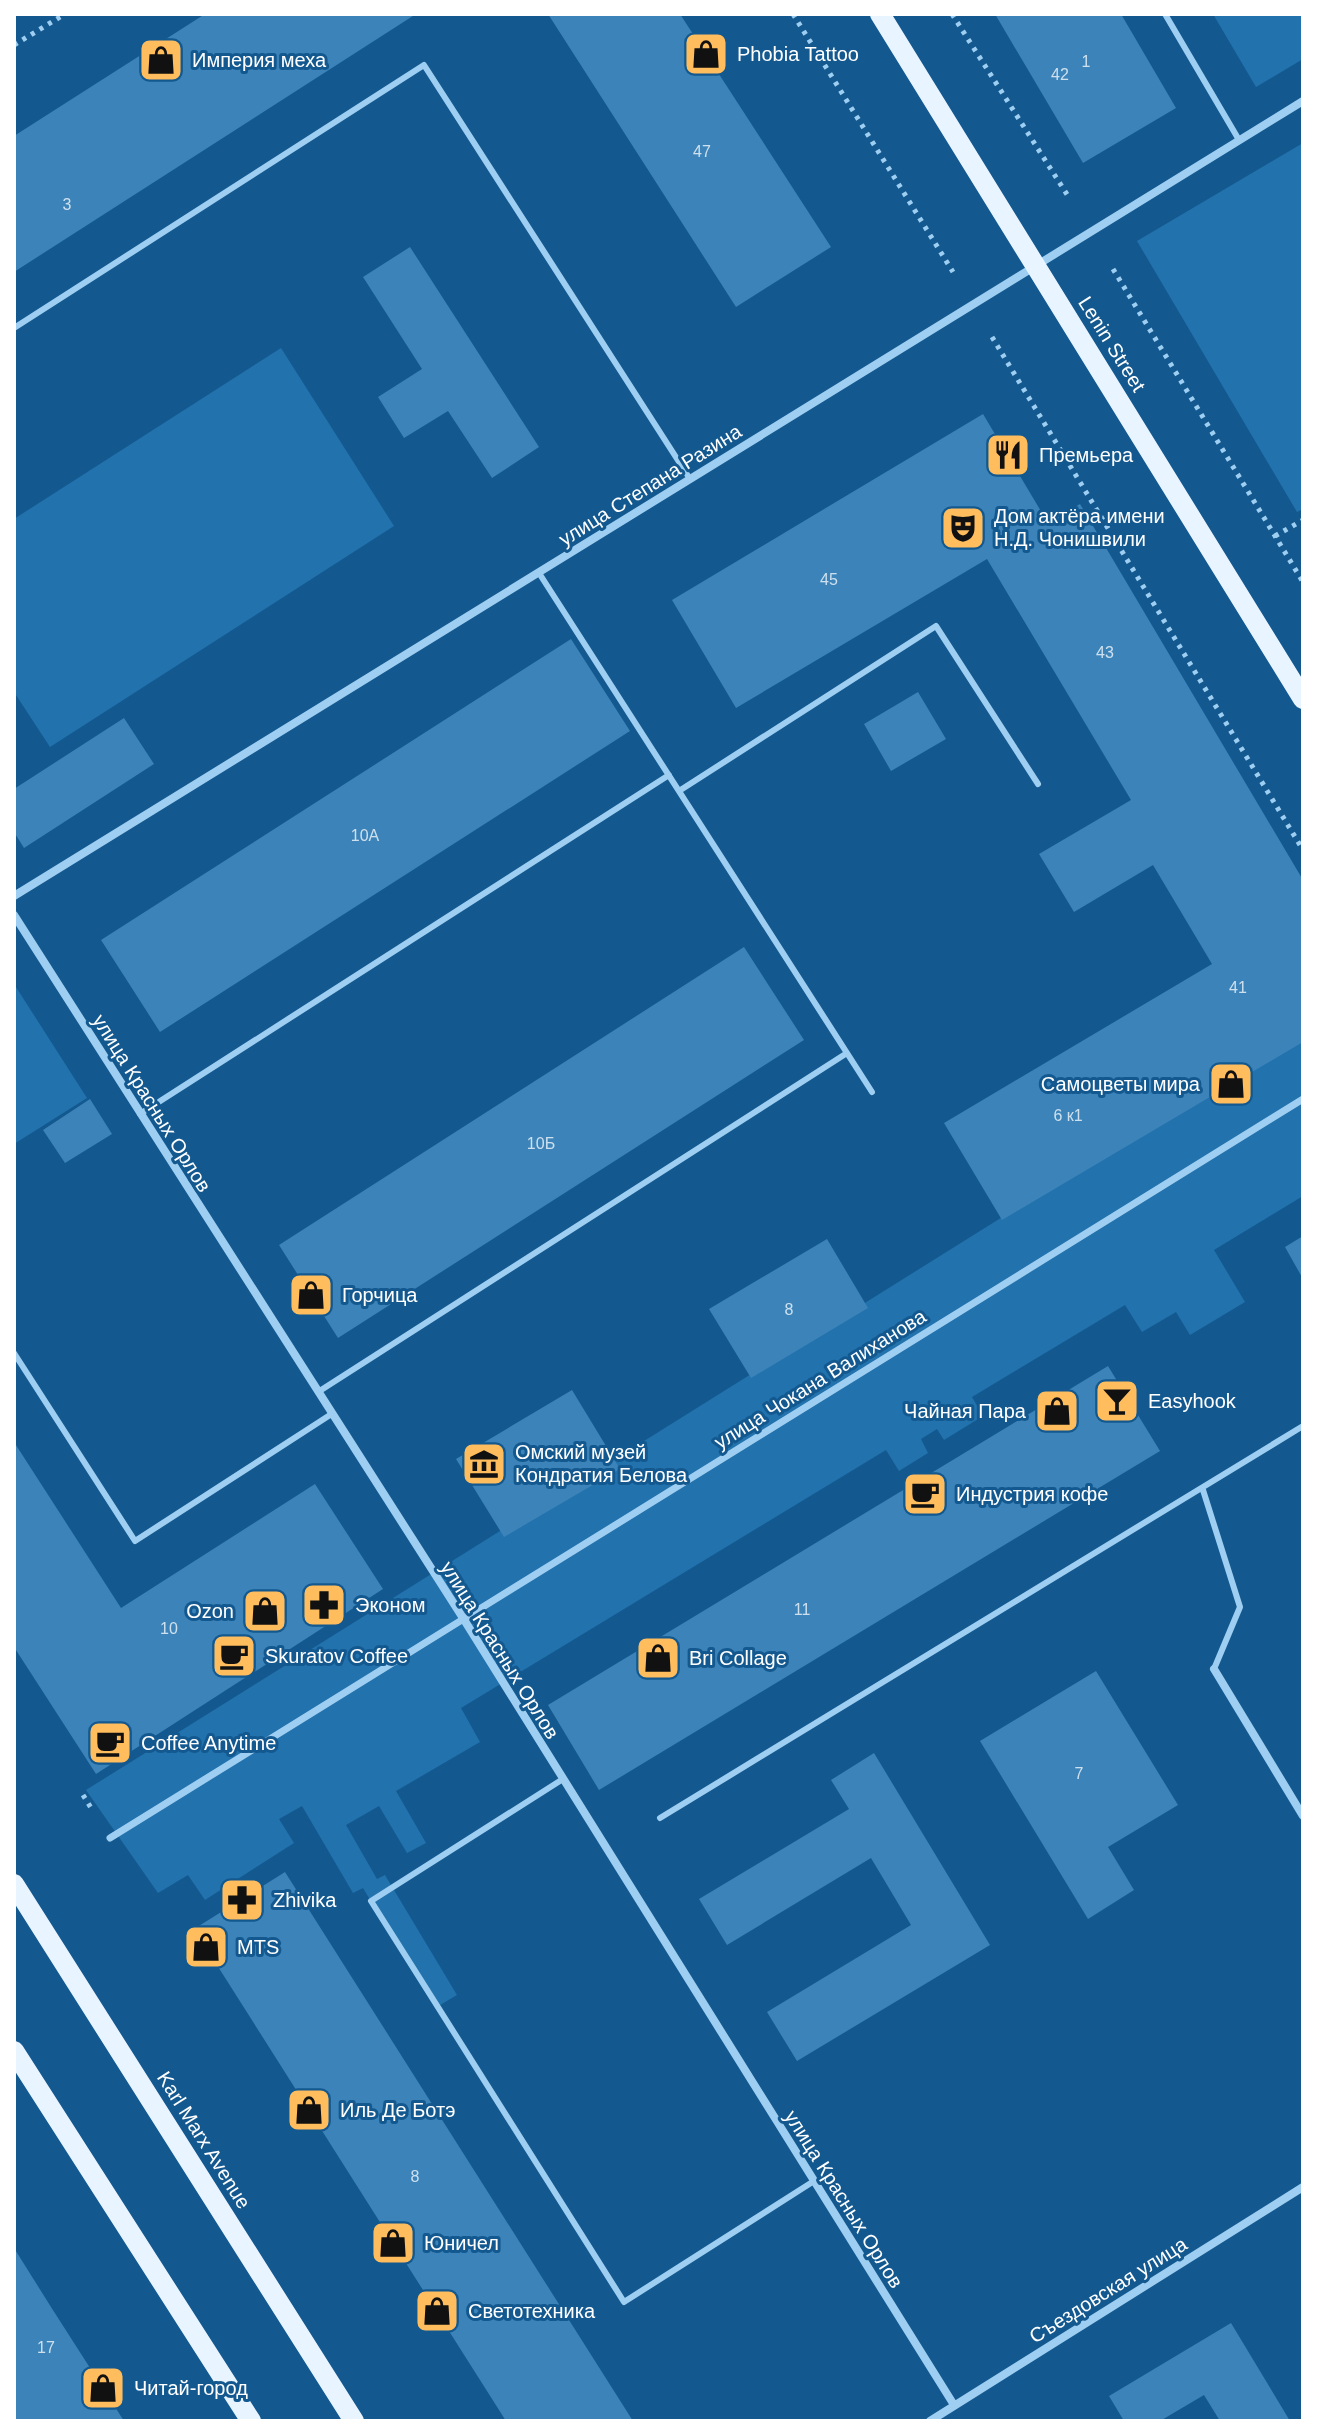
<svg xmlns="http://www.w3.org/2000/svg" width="1317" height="2435" font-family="Arial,sans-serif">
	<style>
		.green { fill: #2272ad }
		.building { fill: #3b83b9 }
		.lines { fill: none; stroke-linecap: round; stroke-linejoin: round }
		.path { stroke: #9ecef1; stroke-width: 5; stroke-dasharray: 4 6; stroke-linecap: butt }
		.service { stroke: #9ecef1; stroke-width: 6 }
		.pedestrian { stroke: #9ecef1; stroke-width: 7 }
		.minor { stroke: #9ecef1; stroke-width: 8 }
		.primary { stroke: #e8f4ff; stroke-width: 20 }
		.labels { text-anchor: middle; stroke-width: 6; stroke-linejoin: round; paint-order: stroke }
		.number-label { font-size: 16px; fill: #cee0ee }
		.poi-label { font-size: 20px; fill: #fff; stroke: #135990; text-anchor: start }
		.street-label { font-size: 20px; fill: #fff; stroke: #135990 }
	</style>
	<rect width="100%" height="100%" fill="#135990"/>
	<!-- green -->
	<path class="green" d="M1213,14H1303V59L1256,87Z
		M1303,143V509L1297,512L1137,241Z
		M281,348L394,526L50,747L14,692V519Z
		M14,984L87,1098L14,1144Z
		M1303,1029V1196L1214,1250L1245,1302L1190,1335L1176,1312L1142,1332L1125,1305L972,1397L983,1416L944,1440L937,1429L921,1439L928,1453L899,1471L886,1450L461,1708L480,1742L396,1791L426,1843L407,1853L379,1806L346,1825L377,1879L385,1875L457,1995L435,2008L363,1888L353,1893L302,1806L279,1819L294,1843L205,1900L188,1875L158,1893L86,1790Z"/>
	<!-- building -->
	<path class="building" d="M205,14H416L14,272V136Z
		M548,14H680L831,247L736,307Z
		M995,14H1121L1176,108L1083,163Z
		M410,247L539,447L492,478L448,411L404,438L378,397L422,369L363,277Z
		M983,414L1048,523L1080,504L1303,880V1042L1002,1220L944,1123L1212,964L1153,865L1074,912L1039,854L1131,800L987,559L736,708L672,600Z
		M571,639L630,731L160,1032L101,940Z
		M918,692L946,739L891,771L864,724Z
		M124,718L154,764L24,848L14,832V789Z
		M744,947L804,1040L338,1338L279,1245Z
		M90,1099L112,1134L65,1163L43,1130Z
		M1303,1236V1279L1285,1247Z
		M827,1239L868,1308L751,1378L709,1309Z
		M1108,1366L1160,1451L599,1790L548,1705Z
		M572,1390L620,1469L504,1537L456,1459Z
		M14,1442L121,1608L315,1484L383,1589L96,1774L14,1647Z
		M1096,1671L1178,1805L1108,1847L1134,1890L1088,1919L980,1741Z
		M874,1753L990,1945L797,2061L767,2012L911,1925L871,1858L727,1945L699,1899L849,1809L831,1780Z
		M285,1872L633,2421H506L229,1984L194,1929Z
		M14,2248L51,2307L124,2421H14Z
		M1231,2323L1290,2421H1220L1204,2395L1160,2421H1124L1109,2396Z"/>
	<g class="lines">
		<!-- path -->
		<path class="path" d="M793,14L953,272
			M952,14L1068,196
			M14,45L65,14
			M1113,269L1303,582
			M992,337L1303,850
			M1275,536L1303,520
			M83,1795L93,1811"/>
		<!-- service -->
		<path class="service" d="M1165,14L1239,140
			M14,328L424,65L690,479
			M539,573L872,1092
			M679,791L936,626L1038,784
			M140,1114L669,775
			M14,1353L135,1541L330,1415
			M318,1392L847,1053
			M1203,1490L1240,1607L1214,1669
			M563,1779L371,1901L624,2302L814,2181
			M660,1818L1303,1426"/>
		<!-- pedestrian -->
		<path class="pedestrian" d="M110,1838L1303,1099"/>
		<!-- minor -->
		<path class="minor" d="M14,896L1303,101
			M14,915L463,1618L954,2405
			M1214,1669L1303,1816
			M930,2421L1303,2187"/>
		<!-- primary -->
		<path class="primary" d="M880,14L1303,699
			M14,1884L354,2421
			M14,2051L251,2421"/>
	</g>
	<!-- icons -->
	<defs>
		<g id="shop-square" transform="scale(2.3)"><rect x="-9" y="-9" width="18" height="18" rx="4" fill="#ffbd5e" stroke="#135990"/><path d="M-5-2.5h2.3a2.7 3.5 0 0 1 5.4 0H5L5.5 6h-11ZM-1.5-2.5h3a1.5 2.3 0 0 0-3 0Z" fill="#111"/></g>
		<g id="restaurant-square" transform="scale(2.3)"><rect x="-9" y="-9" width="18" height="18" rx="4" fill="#ffbd5e" stroke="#135990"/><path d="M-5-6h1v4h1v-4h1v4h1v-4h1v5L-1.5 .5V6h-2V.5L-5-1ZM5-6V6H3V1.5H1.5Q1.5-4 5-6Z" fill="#111"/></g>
		<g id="theatre-square" transform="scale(2.3)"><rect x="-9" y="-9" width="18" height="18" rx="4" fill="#ffbd5e" stroke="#135990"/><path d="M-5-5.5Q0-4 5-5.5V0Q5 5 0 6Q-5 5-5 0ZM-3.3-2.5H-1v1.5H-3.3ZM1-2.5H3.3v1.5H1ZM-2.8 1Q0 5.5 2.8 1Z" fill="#111"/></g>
		<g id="bar-square" transform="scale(2.3)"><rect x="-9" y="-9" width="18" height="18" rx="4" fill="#ffbd5e" stroke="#135990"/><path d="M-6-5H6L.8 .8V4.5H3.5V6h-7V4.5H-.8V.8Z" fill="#111"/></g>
		<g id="museum-square" transform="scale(2.3)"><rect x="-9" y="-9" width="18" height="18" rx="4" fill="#ffbd5e" stroke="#135990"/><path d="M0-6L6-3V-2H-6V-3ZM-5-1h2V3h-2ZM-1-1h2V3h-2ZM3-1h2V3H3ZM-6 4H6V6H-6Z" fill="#111"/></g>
		<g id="cafe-square" transform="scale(2.3)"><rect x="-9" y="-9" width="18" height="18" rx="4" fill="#ffbd5e" stroke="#135990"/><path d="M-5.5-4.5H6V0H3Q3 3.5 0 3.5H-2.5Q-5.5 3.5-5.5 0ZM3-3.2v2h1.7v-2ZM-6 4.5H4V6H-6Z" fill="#111"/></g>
		<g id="pharmacy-square" transform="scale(2.3)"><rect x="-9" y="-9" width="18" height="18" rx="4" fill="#ffbd5e" stroke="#135990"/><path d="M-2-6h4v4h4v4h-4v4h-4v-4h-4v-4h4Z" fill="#111"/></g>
	</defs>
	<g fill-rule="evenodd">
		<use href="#shop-square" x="706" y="54"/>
		<use href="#shop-square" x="161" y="60"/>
		<use href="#restaurant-square" x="1008" y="455"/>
		<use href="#theatre-square" x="963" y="528"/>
		<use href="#shop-square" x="1231" y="1084"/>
		<use href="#shop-square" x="311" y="1295"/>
		<use href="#bar-square" x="1117" y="1401"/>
		<use href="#shop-square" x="1057" y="1411"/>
		<use href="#museum-square" x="484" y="1464"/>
		<use href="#cafe-square" x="925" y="1494"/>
		<use href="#pharmacy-square" x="324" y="1605"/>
		<use href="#shop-square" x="265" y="1611"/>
		<use href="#cafe-square" x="234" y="1656"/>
		<use href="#shop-square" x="658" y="1658"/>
		<use href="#cafe-square" x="110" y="1743"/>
		<use href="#pharmacy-square" x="242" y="1900"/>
		<use href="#shop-square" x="206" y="1947"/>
		<use href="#shop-square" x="309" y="2110"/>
		<use href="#shop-square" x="393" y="2243"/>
		<use href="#shop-square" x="437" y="2311"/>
		<use href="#shop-square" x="103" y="2388"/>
	</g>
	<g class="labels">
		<!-- number labels -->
		<g class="number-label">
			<text x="1086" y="67">1</text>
			<text x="1060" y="80">42</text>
			<text x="702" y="157">47</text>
			<text x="67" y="210">3</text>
			<text x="829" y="585">45</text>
			<text x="1105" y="658">43</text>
			<text x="365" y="841">10А</text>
			<text x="1238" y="993">41</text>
			<text x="1068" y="1121">6 к1</text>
			<text x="541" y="1149">10Б</text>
			<text x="789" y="1315">8</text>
			<text x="802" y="1615">11</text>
			<text x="169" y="1634">10</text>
			<text x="1079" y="1779">7</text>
			<text x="415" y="2182">8</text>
			<text x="46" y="2353">17</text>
		</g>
		<!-- poi labels -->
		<g class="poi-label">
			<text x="737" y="61">Phobia Tattoo</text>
			<text x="192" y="67">Империя меха</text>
			<text x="1039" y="462">Премьера</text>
			<text x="994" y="523">Дом актёра имени<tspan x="994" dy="23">Н.Д. Чонишвили</tspan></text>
			<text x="1200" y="1091" text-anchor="end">Самоцветы мира</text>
			<text x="342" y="1302">Горчица</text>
			<text x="1148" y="1408">Easyhook</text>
			<text x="1026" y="1418" text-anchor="end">Чайная Пара</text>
			<text x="515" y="1459">Омский музей<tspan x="515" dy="23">Кондратия Белова</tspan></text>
			<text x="956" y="1501">Индустрия кофе</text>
			<text x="355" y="1612">Эконом</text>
			<text x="234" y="1618" text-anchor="end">Ozon</text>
			<text x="265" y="1663">Skuratov Coffee</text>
			<text x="689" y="1665">Bri Collage</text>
			<text x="141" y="1750">Coffee Anytime</text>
			<text x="273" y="1907">Zhivika</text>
			<text x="237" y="1954">MTS</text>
			<text x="340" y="2117">Иль Де Ботэ</text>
			<text x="424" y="2250">Юничел</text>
			<text x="468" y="2318">Светотехника</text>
			<text x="134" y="2395">Читай-город</text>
		</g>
		<!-- street labels -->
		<g class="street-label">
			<text transform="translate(1112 344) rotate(58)" y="7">Lenin Street</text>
			<text transform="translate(650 485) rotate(-32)" y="7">улица Степана Разина</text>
			<text transform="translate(152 1103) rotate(58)" y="7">улица Красных Орлов</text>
			<text transform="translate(820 1379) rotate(-32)" y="7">улица Чокана Валиханова</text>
			<text transform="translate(500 1650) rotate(58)" y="7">улица Красных Орлов</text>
			<text transform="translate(204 2140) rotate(58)" y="7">Karl Marx Avenue</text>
			<text transform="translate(844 2199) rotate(58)" y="7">улица Красных Орлов</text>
			<text transform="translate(1108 2290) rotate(-32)" y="7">Съездовская улица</text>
		</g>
	</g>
	<!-- border -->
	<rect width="1317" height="2435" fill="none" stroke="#ffffff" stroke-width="32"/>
</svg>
